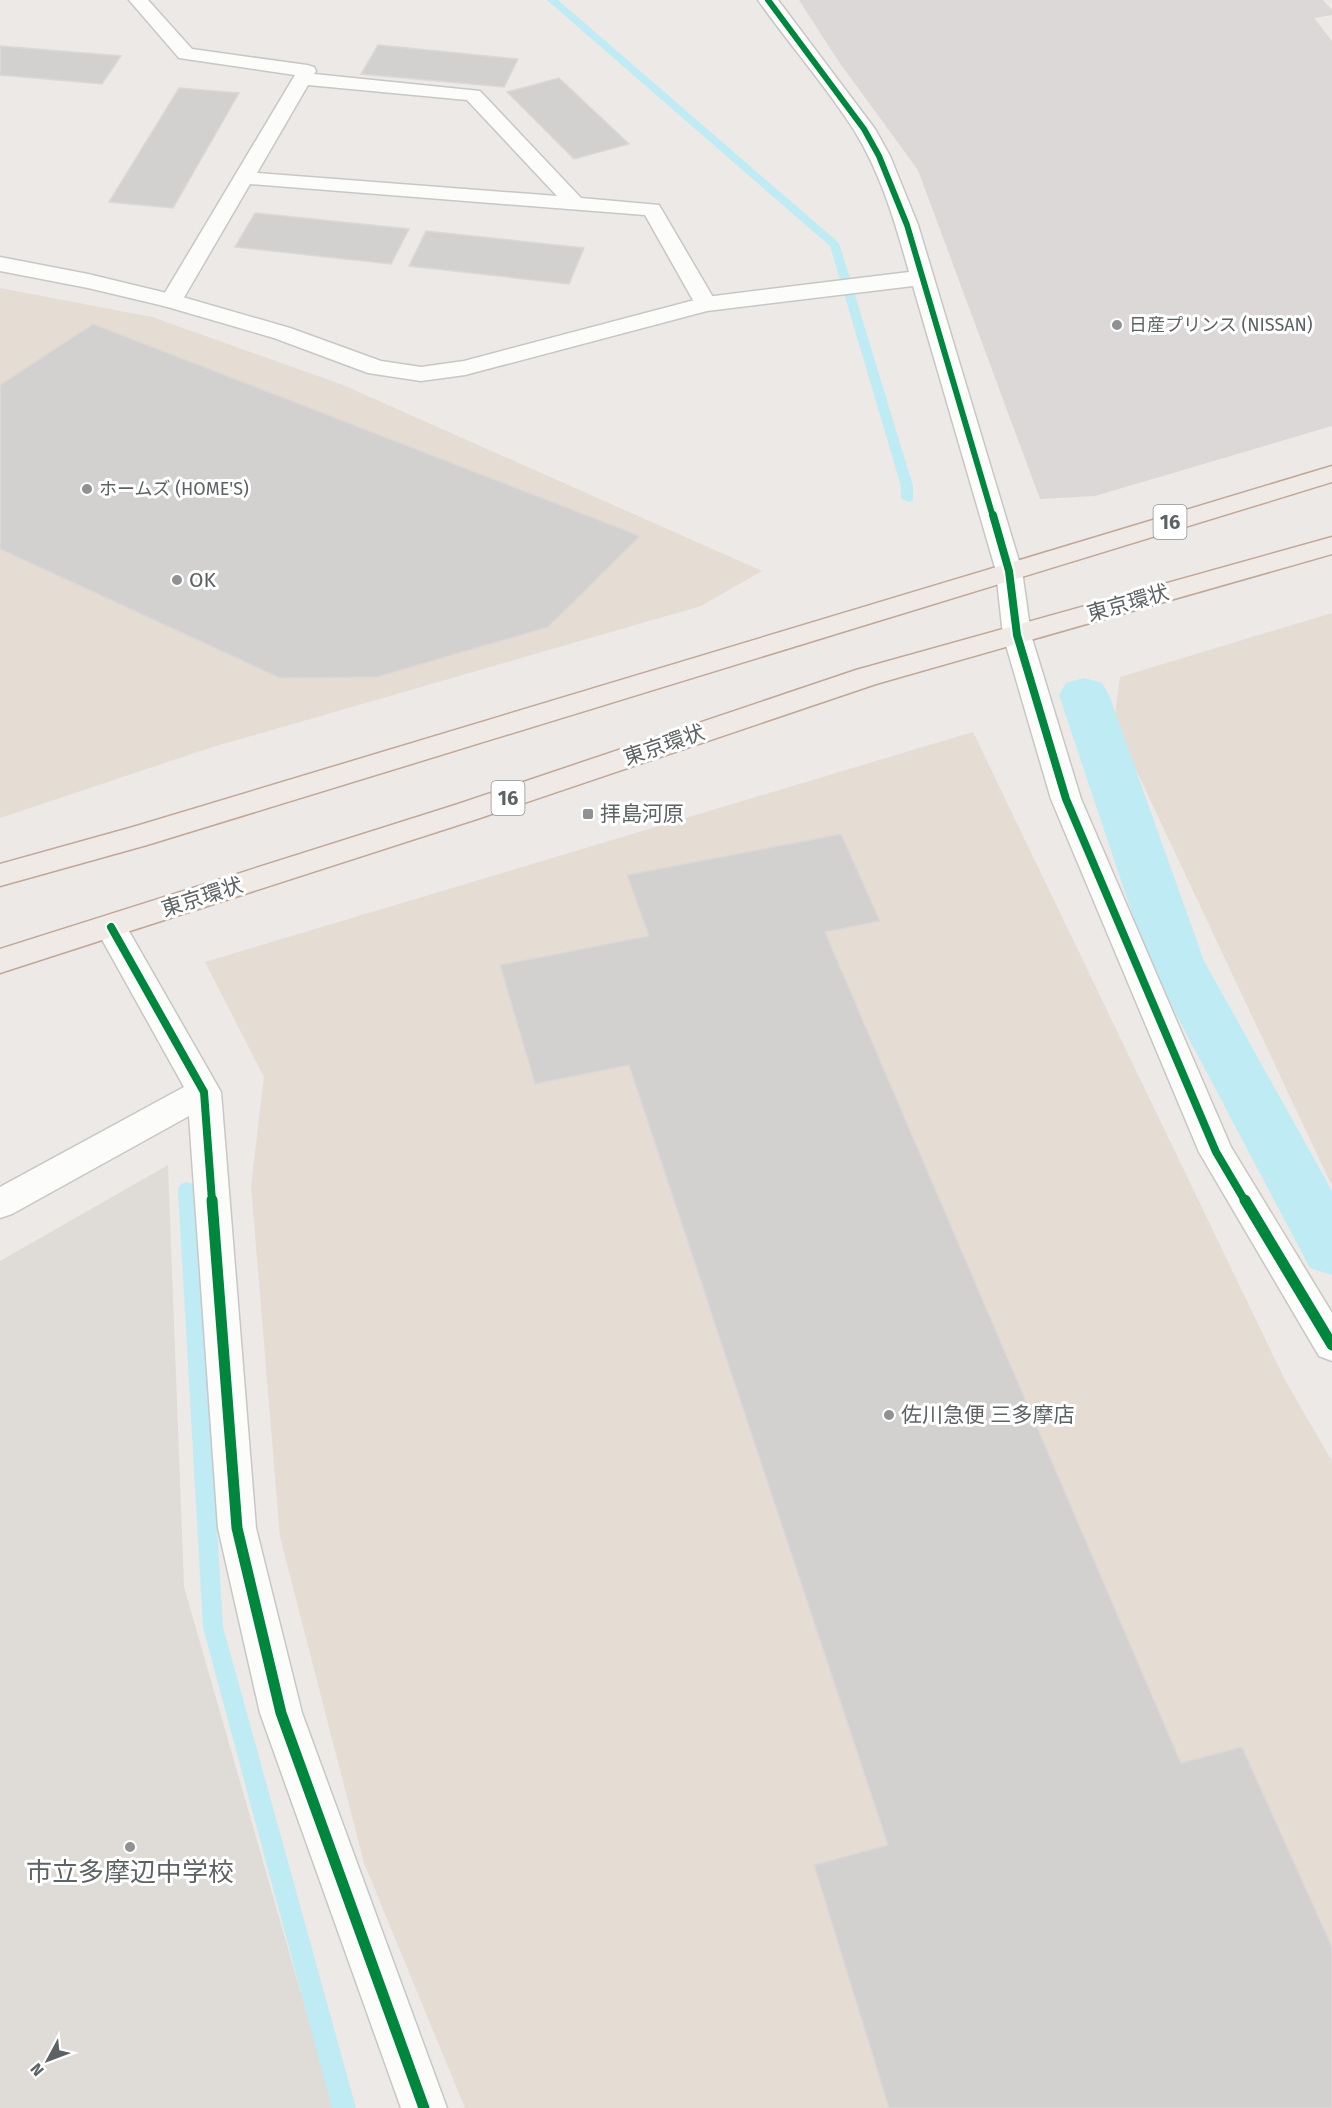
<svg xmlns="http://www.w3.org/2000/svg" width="1332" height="2108" viewBox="0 0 1332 2108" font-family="'Fira Sans','Noto Sans JP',sans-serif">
  <rect width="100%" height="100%" fill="#ece9e7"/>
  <g fill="#e5dcd4">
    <path d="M 0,288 L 152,317 L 343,385 L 762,571 L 701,606 L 206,749 L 0,818 Z"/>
    <path d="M 1332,613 L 1332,1186 L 1114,723 L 1120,677 Z"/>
    <path d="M 973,732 L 1285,1380 L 1332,1461 L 1332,2108 L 465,2108 L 364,1863 L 280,1537 L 251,1186 L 264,1077 L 205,962 Z"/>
  </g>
  <path fill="#dcd8d7" d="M 799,0 L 1323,0 L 1332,10 L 1332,15 L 1314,18 L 1332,41 L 1332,426 L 1095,496 L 1040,499 L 918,170 L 839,62 Z"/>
  <path fill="#dfdbd7" d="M 168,1165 L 184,1587 L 334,2108 L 0,2108 L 0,1261 Z"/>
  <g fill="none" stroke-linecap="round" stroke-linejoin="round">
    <g fill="#beebf4" fill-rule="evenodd">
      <path d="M 547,0 L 558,0 L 839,243 L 913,486 L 913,501 L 908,502 L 901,498 L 901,486 L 830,246 Z"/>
      <path d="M 187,1182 L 193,1184 L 196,1189 L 223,1627 L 356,2108 L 332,2108 L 203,1627 L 178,1189 L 181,1184 Z"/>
    </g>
    <path fill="#beebf4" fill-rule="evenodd" d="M 1084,678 L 1102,683 L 1109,695 L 1204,961 L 1332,1191 L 1332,1275 L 1310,1268 L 1148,961 L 1059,695 L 1066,683 Z"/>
  </g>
  <g fill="#d3d0d0" stroke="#dbd8d6" stroke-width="1.5">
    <path d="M 378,45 L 518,59 L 504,87 L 361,74 Z"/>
    <path d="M 0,46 L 121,56 L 102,84 L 0,75 Z"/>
    <path d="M 559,78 L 629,144 L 574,159 L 507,92 Z"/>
    <path d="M 179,88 L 239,93 L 173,208 L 109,202 Z"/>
    <path d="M 255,213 L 409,229 L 391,264 L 235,247 Z"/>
    <path d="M 426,231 L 584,248 L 569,284 L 409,266 Z"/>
    <path d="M 93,324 L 640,536 L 548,627 L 377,677 L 280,678 L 0,549 L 0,385 Z"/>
    <path d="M 841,834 L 880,921 L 825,932 L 1181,1763 L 1242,1747 L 1332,1947 L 1332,2108 L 889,2108 L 814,1865 L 888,1845 L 629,1065 L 535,1084 L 500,965 L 649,936 L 627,875 Z"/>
  </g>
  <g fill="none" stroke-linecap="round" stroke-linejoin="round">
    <g stroke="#c8c7c7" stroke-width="3">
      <path id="service" d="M 129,0 L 148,0 L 192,49 L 307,65 L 314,67 L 316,71 L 314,74 L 480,91 L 581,198 L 659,205 L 717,304 L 714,309 L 706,310 L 698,309 L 645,215 L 250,184 L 179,306 L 171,307 L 163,306 L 160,301 L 295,75 L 179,58 ZM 308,85 L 467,100 L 557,196 L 257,173 Z"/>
    </g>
    <g stroke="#c8c7c7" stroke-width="3">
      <path id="minor" d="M 111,915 L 122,919 L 221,1092 L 256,1528 L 302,1713 L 447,2108 L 401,2108 L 260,1713 L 218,1528 L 189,1116 L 12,1214 L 0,1218 L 0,1187 L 184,1087 L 95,927 L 100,919 Z"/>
    </g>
    <g stroke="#c8c7c7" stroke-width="3">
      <path id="tertiary" d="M 758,0 L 778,0 L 875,129 L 890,156 L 918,225 L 1022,571 L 1031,635 L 1081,799 L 1231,1147 L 1332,1313 L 1332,1361 L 1319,1356 L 1199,1152 L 1051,799 L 1003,635 L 996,571 L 913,286 L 707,311 L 465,375 L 421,381 L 368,373 L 274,338 L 164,306 L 88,288 L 0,271 L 0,257 L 88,274 L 179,296 L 290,328 L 381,361 L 421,367 L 464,361 L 706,297 L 909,272 C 896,225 881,173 854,130 C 825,85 789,44 758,0 Z"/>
    </g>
    <g stroke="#c1a896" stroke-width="3">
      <g id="trunk">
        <path d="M 1332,466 L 1332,482 L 147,845 L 0,886 L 0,864 L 133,827 Z"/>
        <path d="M 1332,537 L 1332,554 L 876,684 L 477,819 L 0,973 L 0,949 L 455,805 L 856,670 Z"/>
      </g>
    </g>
    <use href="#service" fill="#fcfcfb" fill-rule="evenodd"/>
    <use href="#minor" fill="#fcfcfb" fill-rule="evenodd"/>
    <use href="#tertiary" fill="#fcfcfb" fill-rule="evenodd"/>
    <use href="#trunk" fill="#f0eae6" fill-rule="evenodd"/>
    <g stroke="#fff" stroke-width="8">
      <path id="cycleway-far2" d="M 768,0 L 864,129 L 879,156 L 907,225 L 993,517"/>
    </g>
    <g stroke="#fff" stroke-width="12">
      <g id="cycleway-far1">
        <path d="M 993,515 L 1009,571 L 1017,635 L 1066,799 L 1216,1152 L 1245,1201"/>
        <path d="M 111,927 L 204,1092 L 212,1201"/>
      </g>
    </g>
    <g stroke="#fff" stroke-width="15">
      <g id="cycleway">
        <path d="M 212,1200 L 237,1528 L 281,1713 L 424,2108"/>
        <path d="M 1245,1200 L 1332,1345"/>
      </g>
    </g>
    <use href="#cycleway-far2" stroke="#00873e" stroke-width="6"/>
    <use href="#cycleway-far1" stroke="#00873e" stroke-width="8"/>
    <use href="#cycleway" stroke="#00873e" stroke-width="11"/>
  </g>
  <g fill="#8f9192" stroke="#fff" stroke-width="2">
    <circle cx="1117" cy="325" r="6"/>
    <circle cx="87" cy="489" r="6"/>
    <circle cx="177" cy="580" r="6"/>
    <rect x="582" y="808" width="12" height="12" rx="3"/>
    <circle cx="889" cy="1415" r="6"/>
    <circle cx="130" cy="1847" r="6"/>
  </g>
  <g text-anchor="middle" stroke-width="6" stroke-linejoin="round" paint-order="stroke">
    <g font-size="18" fill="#5d6264" stroke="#fff" text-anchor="start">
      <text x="1129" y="331">日産プリンス (NISSAN)</text>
      <text x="99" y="495">ホームズ (HOME'S)</text>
    </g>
    <g fill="#fff" stroke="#8e9192" stroke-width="1.5">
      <rect x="1153.5" y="505" width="33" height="34" rx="4.5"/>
      <rect x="491.5" y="781" width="33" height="34" rx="4.5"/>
    </g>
    <g font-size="20" font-weight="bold" fill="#5d6264">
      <text x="1170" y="529">16</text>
      <text x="508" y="805">16</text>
    </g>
    <g font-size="21" fill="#5d6264" stroke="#fff" text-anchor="start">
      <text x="189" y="587">OK</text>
      <text x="600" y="821">拝島河原</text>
      <text x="901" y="1422">佐川急便 三多摩店</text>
    </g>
    <g font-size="21" fill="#5d6264" stroke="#fff">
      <text transform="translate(1128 603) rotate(-16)" y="7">東京環状</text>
      <text transform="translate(664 745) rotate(-19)" y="7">東京環状</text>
      <text transform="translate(202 897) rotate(-18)" y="7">東京環状</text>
    </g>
    <g font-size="26" fill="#5d6264" stroke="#fff">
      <text x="130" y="1881">市立多摩辺中学校</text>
    </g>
  </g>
  <g transform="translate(48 2060) rotate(229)" stroke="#ffffff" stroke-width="4.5" paint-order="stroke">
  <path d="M0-4.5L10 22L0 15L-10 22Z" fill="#5d6264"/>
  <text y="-9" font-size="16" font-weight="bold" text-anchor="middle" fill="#5d6264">N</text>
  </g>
</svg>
